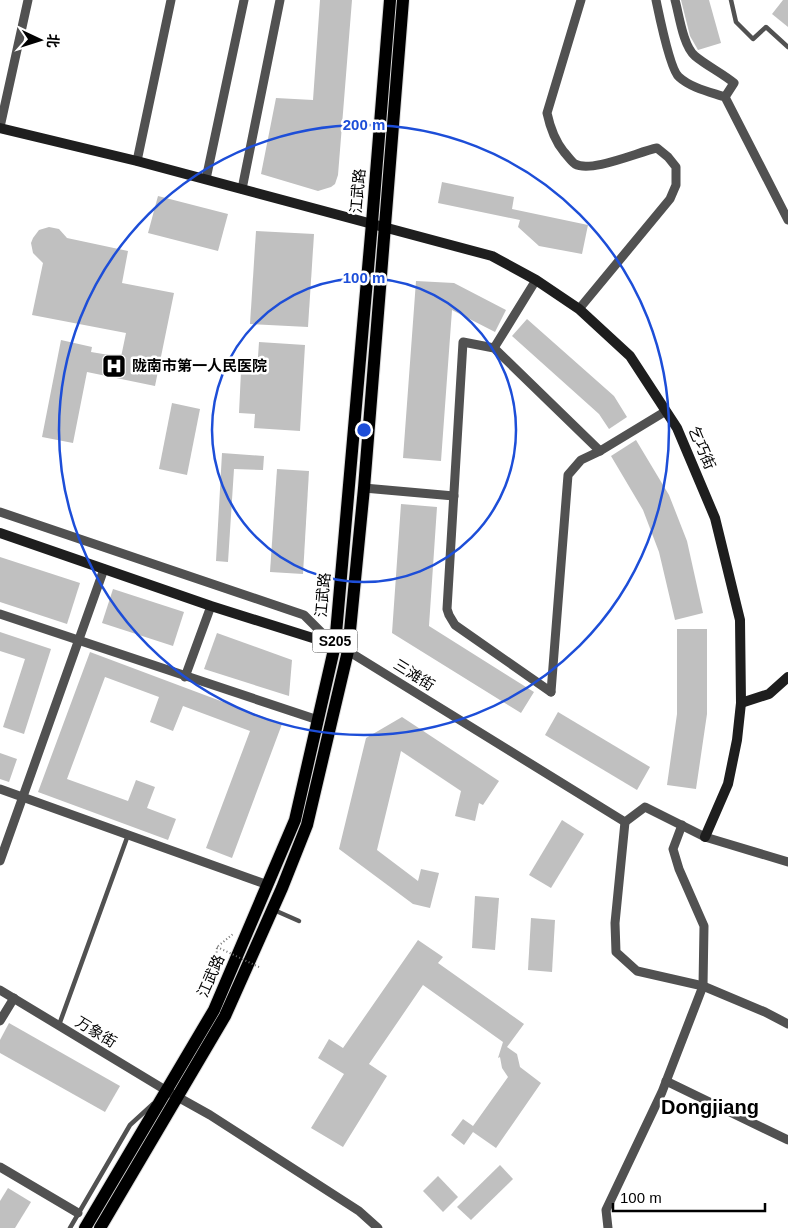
<svg xmlns="http://www.w3.org/2000/svg" width="788" height="1228" viewBox="0 0 788 1228" font-family="Helvetica,'Noto Sans SC',sans-serif">
  <rect width="100%" height="100%" fill="#fff"/>
  <g fill="#c0c0c0">
    <path d="M 320,0 L 352,0 L 338,175 L 335,184 L 331,187 L 318,191 L 261,174 L 276,98 L 313,100 Z"/>
    <path d="M 681,0 L 709,0 L 721,43 L 698,50 L 690,36 Z"/>
    <path d="M 783,0 L 788,0 L 788,27 L 772,14 Z"/>
    <path d="M 442,182 L 514,197 L 512,209 L 588,225 L 582,254 L 539,246 L 518,227 L 520,220 L 438,203 Z"/>
    <path d="M 158,196 L 228,214 L 218,251 L 148,233 Z"/>
    <path d="M 49,227 L 59,229 L 67,238 L 128,251 L 122,283 L 174,293 L 155,386 L 87,372 L 73,443 L 42,437 L 61,340 L 92,347 L 91,352 L 121,357 L 126,333 L 32,315 L 43,263 L 33,253 L 31,243 L 33,238 L 39,230 Z"/>
    <path d="M 256,231 L 314,234 L 308,327 L 250,324 Z"/>
    <path d="M 416,281 L 454,283 L 506,310 L 495,332 L 452,310 L 441,461 L 403,458 Z"/>
    <path d="M 527,319 L 614,396 L 627,417 L 609,429 L 599,414 L 512,336 Z"/>
    <path d="M 259,342 L 305,345 L 300,431 L 254,428 L 255,414 L 239,413 L 241,371 L 257,372 Z"/>
    <path d="M 172,403 L 200,409 L 187,475 L 159,469 Z"/>
    <path d="M 636,440 L 669,495 L 687,541 L 703,613 L 675,620 L 659,552 L 643,510 L 611,456 Z"/>
    <path d="M 222,453 L 264,456 L 263,470 L 234,469 L 228,562 L 216,561 Z"/>
    <path d="M 277,469 L 309,471 L 303,574 L 270,572 Z"/>
    <path d="M 401,504 L 437,507 L 429,626 L 534,692 L 521,713 L 392,633 Z"/>
    <path d="M 0,557 L 80,583 L 67,624 L 0,602 Z"/>
    <path d="M 113,589 L 184,612 L 173,646 L 102,623 Z"/>
    <path d="M 677,629 L 707,629 L 707,714 L 696,789 L 667,785 L 677,714 Z"/>
    <path d="M 0,632 L 51,649 L 24,734 L 3,727 L 25,659 L 0,651 Z"/>
    <path d="M 217,633 L 292,660 L 289,696 L 204,669 Z"/>
    <path d="M 90,652 L 282,724 L 232,858 L 206,848 L 250,731 L 183,706 L 173,731 L 150,722 L 159,697 L 105,677 L 67,779 L 128,801 L 136,780 L 155,787 L 147,808 L 176,819 L 168,840 L 38,792 Z"/>
    <path d="M 558,712 L 650,767 L 637,790 L 545,735 Z"/>
    <path d="M 402,717 L 499,781 L 483,805 L 479,803 L 475,821 L 455,816 L 461,791 L 401,751 L 377,850 L 418,881 L 421,869 L 439,873 L 430,908 L 413,904 L 339,849 L 366,738 Z"/>
    <path d="M 0,753 L 17,759 L 9,782 L 0,779 Z"/>
    <path d="M 562,820 L 584,834 L 551,888 L 529,875 Z"/>
    <path d="M 475,896 L 499,898 L 495,950 L 472,948 Z"/>
    <path d="M 531,918 L 555,920 L 552,972 L 528,970 Z"/>
    <path d="M 418,940 L 443,957 L 438,963 L 524,1024 L 507,1047 L 517,1054 L 520,1067 L 541,1083 L 496,1148 L 473,1132 L 464,1145 L 451,1135 L 463,1119 L 473,1126 L 508,1077 L 502,1068 L 500,1057 L 498,1058 L 503,1042 L 423,985 L 369,1064 L 387,1076 L 343,1147 L 311,1128 L 344,1074 L 318,1058 L 329,1039 L 343,1048 Z"/>
    <path d="M 9,1023 L 120,1086 L 105,1112 L 0,1053 L 0,1040 Z"/>
    <path d="M 500,1165 L 513,1179 L 471,1220 L 457,1207 Z"/>
    <path d="M 438,1176 L 458,1197 L 443,1212 L 423,1191 Z"/>
    <path d="M 8,1188 L 31,1202 L 15,1228 L 0,1228 L 0,1201 Z"/>
  </g>
  <g fill="none" stroke-linecap="round" stroke-linejoin="round">
    <g stroke="#dbdbdb" stroke-width="14">
      <g id="primary">
        <path d="M 85,1228 L 214,1010 L 295,820 L 335,645 L 372,223 L 390,0"/>
        <path d="M 100,1228 L 225,1016 L 282,888 L 307,825 L 348,651 L 364,488 L 403,0"/>
      </g>
    </g>
    <path stroke="#737373" stroke-width="2" stroke-dasharray="1 2.5" stroke-linecap="butt" d="M 215,977 L 217,947 L 233,934"/>
    <g stroke="#515151" stroke-width="4.5">
      <path d="M 731,0 L 736,22 L 753,39 L 766,27 L 788,47"/>
      <path d="M 274,910 L 299,921"/>
      <path d="M 59,1025 L 128,835"/>
      <path d="M 70,1228 L 130,1125 L 153,1104"/>
    </g>
    <g stroke="#515151" stroke-width="9">
      <path d="M 656,0 C 659,14 670,70 679,77 C 691,88 710,92 725,97 L 788,220"/>
      <path d="M 675,0 C 679,14 683,46 695,56 C 707,66 722,73 734,83 L 725,97"/>
      <path d="M 0,127 L 28,0"/>
      <path d="M 137,161 L 171,0"/>
      <path d="M 206,179 L 244,0"/>
      <path d="M 242,189 L 280,0"/>
      <path d="M 579,309 L 670,199 L 676,185 L 676,167 L 668,157 L 657,148 C 638,152 591,173 575,164 C 571,161 567,155 564,152 C 555,141 550,127 547,113 L 581,0"/>
      <path d="M 494,348 L 536,280"/>
      <path d="M 364,488 L 454,496"/>
      <path d="M 0,512 L 304,615 L 334,645"/>
      <path d="M 0,614 L 318,720"/>
      <path d="M 348,651 L 625,822 L 645,807 L 705,837 L 788,862"/>
      <path d="M 185,677 L 211,606"/>
      <path d="M 551,692 L 455,625 L 449,615 L 447,609 L 463,342 L 494,348 L 600,451"/>
      <path d="M 551,692 L 568,475 L 581,460 L 600,451 L 666,411"/>
      <path d="M 0,789 L 268,885"/>
      <path d="M 625,822 L 615,923 L 616,952 L 637,971 L 703,986 L 765,1012 L 788,1024"/>
      <path d="M 0,861 L 104,569"/>
      <path d="M 0,990 L 167,1091 L 210,1115 L 359,1211 L 378,1228"/>
      <path d="M 0,1021 L 14,998"/>
      <path d="M 666,1081 L 788,1140"/>
      <path d="M 0,1167 L 78,1213"/>
      <path d="M 608,1228 L 606,1210 L 662,1092 L 703,986 L 704,926 L 679,869 L 673,849 L 682,825"/>
    </g>
    <g stroke="#1e1e1e" stroke-width="10">
      <path d="M 0,128 L 137,161 L 492,256 L 536,280 L 579,309 L 630,356 L 677,428 L 715,518 L 740,620 L 741,703 L 737,740 L 728,784 L 705,837"/>
      <path d="M 0,533 L 211,606 L 335,645 L 348,651"/>
      <path d="M 741,703 L 769,694 L 788,677"/>
    </g>
    <use href="#primary" stroke="#000" stroke-width="12"/>
    <path stroke="#737373" stroke-width="2" stroke-dasharray="1 2.5" stroke-linecap="butt" d="M 217,947 L 259,967"/>
  </g>
  <g fill="none" stroke="#1d4ed8" stroke-width="2.5">
    <circle cx="364" cy="430" r="152"/>
    <circle cx="364" cy="430" r="305"/>
  </g>
  <defs>
    <g id="hospital-square" transform="scale(1.25)"><rect x="-9" y="-9" width="18" height="18" rx="4" fill="#000" stroke="#fff"/><path d="M-5-5h3v3.5h4V-5h3V5h-3V1.5h-4V5h-3Z" fill="#fff"/></g>
  </defs>
  <g fill-rule="evenodd">
    <use href="#hospital-square" x="114" y="366"/>
  </g>
  <g text-anchor="middle" stroke-width="5" stroke-linejoin="round" paint-order="stroke">
    <rect fill="#fff" stroke="#4c4c4c" stroke-width="1" x="312.5" y="629.5" width="45" height="23" rx="4"/>
    <g font-size="14" font-weight="bold" fill="#000">
      <text x="335" y="646">S205</text>
    </g>
    <g font-size="15" fill="#000" stroke="#fff">
      <text transform="translate(358 191) rotate(-85)" y="5">江武路</text>
      <text transform="translate(702 448) rotate(67)" y="5">乞巧街</text>
      <text transform="translate(323 595) rotate(-85)" y="5">江武路</text>
      <text transform="translate(414 675) rotate(32)" y="5">三滩街</text>
      <text transform="translate(211 976) rotate(-66)" y="5">江武路</text>
      <text transform="translate(96 1032) rotate(31)" y="5">万象街</text>
    </g>
    <g font-size="15" font-weight="bold" fill="#000" stroke="#fff" text-anchor="start">
      <text x="132" y="371">陇南市第一人民医院</text>
    </g>
    <g font-size="20" font-weight="bold" fill="#000" stroke="#fff">
      <text x="710" y="1114">Dongjiang</text>
    </g>
  </g>
  <circle cx="364" cy="430" r="8" fill="#1d4ed8" stroke="#fff" stroke-width="2.5"/>
  <g font-size="15" text-anchor="middle" font-weight="bold" fill="#1d4ed8" stroke="#fff" stroke-width="5" stroke-linejoin="round" paint-order="stroke">
    <text x="364" y="130">200 m</text>
    <text x="364" y="283">100 m</text>
  </g>
  <g transform="translate(40 40) rotate(94)" stroke="#ffffff" stroke-width="4" paint-order="stroke">
  <path d="M0-4L9 19L0 12L-9 19Z" fill="#000000"/>
  <text y="-8" font-size="14" font-weight="bold" text-anchor="middle" fill="#000000">北</text>
  </g>
  <path d="M613 1203v8h152v-8" fill="none" stroke="#000000" stroke-width="2.5"/>
  <text x="620" y="1203" font-size="15" fill="#000000" stroke="#ffffff" stroke-width="4" paint-order="stroke">100 m</text>
</svg>
